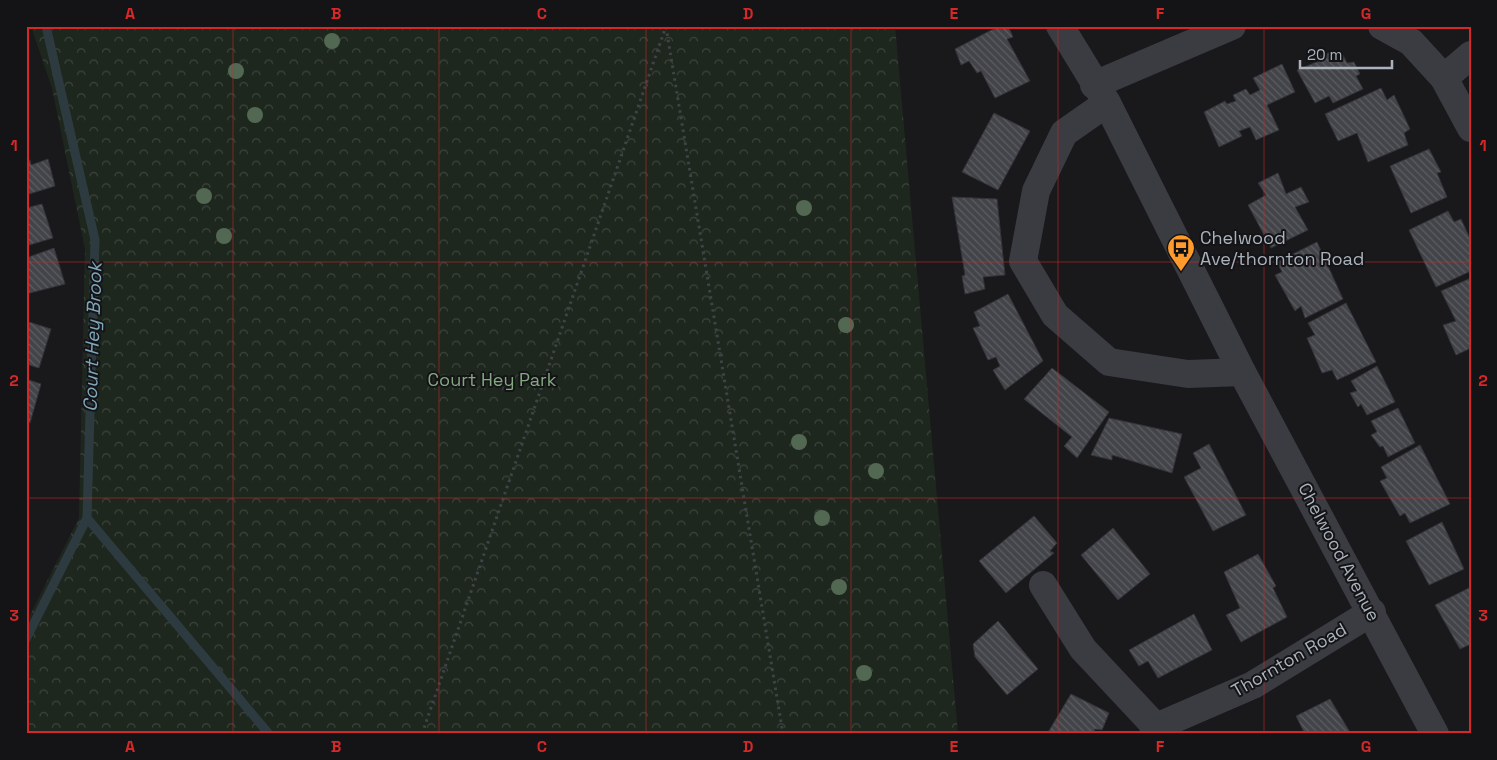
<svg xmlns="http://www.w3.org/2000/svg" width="1497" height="760" viewBox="0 0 1497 760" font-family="'Space Grotesk',sans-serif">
  <defs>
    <pattern id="park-crowns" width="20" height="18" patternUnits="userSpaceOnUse" patternTransform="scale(1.25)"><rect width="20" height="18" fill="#1e271e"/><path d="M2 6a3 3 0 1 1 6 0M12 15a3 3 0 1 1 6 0" fill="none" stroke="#3c443d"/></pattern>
    <pattern id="building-back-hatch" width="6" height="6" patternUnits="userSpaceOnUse" patternTransform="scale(1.25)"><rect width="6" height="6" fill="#434449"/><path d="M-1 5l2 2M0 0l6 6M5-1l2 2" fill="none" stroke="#5b5d61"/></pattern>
  </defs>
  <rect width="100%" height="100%" fill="#19191c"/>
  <path fill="url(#park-crowns)" d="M 31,26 L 895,26 L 958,734 L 26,734 L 26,623 L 79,518 L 85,249 L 52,88 Z"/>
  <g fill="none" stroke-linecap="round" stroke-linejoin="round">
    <g stroke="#2d3b41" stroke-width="9">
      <path d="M 87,518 L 269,734"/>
      <path d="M 26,639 L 87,518 L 95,240 L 46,26"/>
    </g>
  </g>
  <g fill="url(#building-back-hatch)" stroke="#333338">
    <path d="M 999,26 L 1008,26 L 1013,37 L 1007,39 L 1030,81 L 995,98 L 981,71 L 977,73 L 969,61 L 961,65 L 955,49 Z"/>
    <path d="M 1331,52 L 1335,58 L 1343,55 L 1347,63 L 1354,62 L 1360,74 L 1356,76 L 1363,89 L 1333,103 L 1329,96 L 1315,103 L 1297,70 L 1319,61 L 1318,57 Z"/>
    <path d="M 1282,64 L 1295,92 L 1267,105 L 1279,130 L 1256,140 L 1250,127 L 1239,131 L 1242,136 L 1219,147 L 1204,112 L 1225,101 L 1227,104 L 1236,101 L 1233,95 L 1246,89 L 1250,95 L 1260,90 L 1253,78 Z"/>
    <path d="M 1381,88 L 1387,100 L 1394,95 L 1410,129 L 1404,133 L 1408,145 L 1368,162 L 1357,133 L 1338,141 L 1325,114 Z"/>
    <path d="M 994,113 L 1030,131 L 998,190 L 962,172 Z"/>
    <path d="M 1429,149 L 1441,172 L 1437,173 L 1447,197 L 1411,213 L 1390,166 Z"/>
    <path d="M 48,159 L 55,186 L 26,195 L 26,161 L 30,160 L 31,165 Z"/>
    <path d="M 1278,173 L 1286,194 L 1301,187 L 1309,202 L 1295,207 L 1308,230 L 1271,248 L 1248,205 L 1266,195 L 1258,183 Z"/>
    <path d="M 952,197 L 997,199 L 1005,275 L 983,277 L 985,289 L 965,294 L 962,276 L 965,275 Z"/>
    <path d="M 42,204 L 53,238 L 26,246 L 26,208 Z"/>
    <path d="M 1448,211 L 1454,222 L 1461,219 L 1471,241 L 1471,271 L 1436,287 L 1409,230 Z"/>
    <path d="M 1317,242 L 1343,299 L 1305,318 L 1301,306 L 1295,311 L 1275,275 L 1282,272 L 1277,262 Z"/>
    <path d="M 54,248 L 65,284 L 26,294 L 26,258 Z"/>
    <path d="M 1471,278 L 1471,348 L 1456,355 L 1443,325 L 1456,321 L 1441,291 Z"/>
    <path d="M 1008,294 L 1043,361 L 1005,390 L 993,370 L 1000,366 L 996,357 L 988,360 L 973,328 L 980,326 L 974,312 Z"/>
    <path d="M 1346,303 L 1376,362 L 1337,380 L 1332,370 L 1322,373 L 1307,338 L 1315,335 L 1308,323 Z"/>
    <path d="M 26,321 L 51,329 L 39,368 L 26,364 Z"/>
    <path d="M 1377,366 L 1395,402 L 1367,415 L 1361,404 L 1358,407 L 1350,393 L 1357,391 L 1351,381 Z"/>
    <path d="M 1052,368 L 1109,412 L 1077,458 L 1064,446 L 1072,437 L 1024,399 Z"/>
    <path d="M 26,379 L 41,384 L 30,423 L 26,422 Z"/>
    <path d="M 1398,408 L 1415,443 L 1388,457 L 1383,446 L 1380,447 L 1371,435 L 1377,432 L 1371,421 Z"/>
    <path d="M 1109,418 L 1182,434 L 1172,473 L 1112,455 L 1112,460 L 1091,455 Z"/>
    <path d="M 1209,444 L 1246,515 L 1213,531 L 1184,477 L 1201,468 L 1193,453 Z"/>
    <path d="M 1420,445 L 1450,504 L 1410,523 L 1405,513 L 1400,516 L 1380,481 L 1387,478 L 1381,467 Z"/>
    <path d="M 1034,516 L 1057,543 L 1050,551 L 1054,553 L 1006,593 L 979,561 Z"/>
    <path d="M 1442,522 L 1464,569 L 1429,585 L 1406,541 Z"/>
    <path d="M 1113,528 L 1150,574 L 1118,600 L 1081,555 Z"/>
    <path d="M 1258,554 L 1276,586 L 1273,588 L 1287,617 L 1241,642 L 1226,615 L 1240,608 L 1224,572 Z"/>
    <path d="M 1471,587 L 1471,644 L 1460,649 L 1435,605 Z"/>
    <path d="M 1194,614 L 1212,650 L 1158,678 L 1148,661 L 1139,666 L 1129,650 Z"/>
    <path d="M 998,621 L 1038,669 L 1007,695 L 975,657 L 973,644 Z"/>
    <path d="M 1071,694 L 1109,713 L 1102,730 L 1095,729 L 1093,734 L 1047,734 Z"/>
    <path d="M 1330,699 L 1351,734 L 1305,734 L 1296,716 Z"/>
  </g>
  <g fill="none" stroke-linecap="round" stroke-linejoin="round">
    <g stroke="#3f4348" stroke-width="3" stroke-dasharray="2.5 4" stroke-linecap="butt">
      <path d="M 666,27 L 783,734"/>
      <path d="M 422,734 L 666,26"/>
    </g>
    <g stroke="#3a3c41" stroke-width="28">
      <path d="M 1060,26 L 1107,103 L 1242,372 L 1435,734"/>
      <path d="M 1382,26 L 1411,42 L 1444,78 L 1471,128"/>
      <path d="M 1444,78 L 1471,55"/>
      <path d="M 1094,85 L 1232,26"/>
      <path d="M 1107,103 L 1064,133 L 1036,191 L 1023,261 L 1055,315 L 1109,362 L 1188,374 L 1242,372"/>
      <path d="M 1043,585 L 1083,649 L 1156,727"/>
      <path d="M 1153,734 L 1156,727 L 1253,685 L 1372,612"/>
    </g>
  </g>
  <g fill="#536853">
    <circle cx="332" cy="41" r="8"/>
    <circle cx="236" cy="71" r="8"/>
    <circle cx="255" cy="115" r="8"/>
    <circle cx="204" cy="196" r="8"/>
    <circle cx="804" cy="208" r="8"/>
    <circle cx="224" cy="236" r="8"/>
    <circle cx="846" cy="325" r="8"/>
    <circle cx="799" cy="442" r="8"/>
    <circle cx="876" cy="471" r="8"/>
    <circle cx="822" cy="518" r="8"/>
    <circle cx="839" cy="587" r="8"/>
    <circle cx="864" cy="673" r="8"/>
  </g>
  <path fill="none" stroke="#d62828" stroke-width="1" stroke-opacity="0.55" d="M 233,26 L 233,734M 439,26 L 439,734M 646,26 L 646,734M 851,26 L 851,734M 1058,26 L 1058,734M 1264,26 L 1264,734M 26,262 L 1471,262M 26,498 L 1471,498"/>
  <defs>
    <g id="bus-pin" transform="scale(1.4375)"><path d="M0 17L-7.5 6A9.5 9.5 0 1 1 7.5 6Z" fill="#ff9a2d" stroke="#141417"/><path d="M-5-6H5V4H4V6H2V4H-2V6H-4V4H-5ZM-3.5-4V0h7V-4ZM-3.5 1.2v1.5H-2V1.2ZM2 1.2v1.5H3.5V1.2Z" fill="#111"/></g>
  </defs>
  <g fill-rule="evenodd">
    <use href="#bus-pin" x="1181" y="248"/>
  </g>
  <g text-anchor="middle" stroke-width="4" stroke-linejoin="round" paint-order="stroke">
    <g font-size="18" fill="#aab2bc" stroke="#141417" text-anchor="start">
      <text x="1200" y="244">Chelwood<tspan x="1200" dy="21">Ave/thornton Road</tspan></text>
    </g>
    <g font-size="18" fill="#83a980" stroke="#141417">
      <text x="492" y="386">Court Hey Park</text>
    </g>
    <g font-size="18" fill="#aab2bc" stroke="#141417">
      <text transform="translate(1339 552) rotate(62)" y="6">Chelwood Avenue</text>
      <text transform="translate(1289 660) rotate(-30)" y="6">Thornton Road</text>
    </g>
    <g font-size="19" font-style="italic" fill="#7fa7ba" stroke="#141417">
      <text transform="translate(92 337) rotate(-88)" y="7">Court Hey Brook</text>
    </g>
  </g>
  <rect width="1497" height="760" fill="none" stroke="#141417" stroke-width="55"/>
  <path d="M1300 60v8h92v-8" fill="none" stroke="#aab2bc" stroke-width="2.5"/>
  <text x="1307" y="60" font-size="15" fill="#aab2bc" stroke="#141417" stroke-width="4" paint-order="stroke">20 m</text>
  <rect x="28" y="28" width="1442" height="704" fill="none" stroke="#d62828" stroke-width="2"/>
  <g font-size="16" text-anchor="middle" font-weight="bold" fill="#d62828">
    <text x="130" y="19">A</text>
    <text x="336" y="19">B</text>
    <text x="542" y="19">C</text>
    <text x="748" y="19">D</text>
    <text x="954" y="19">E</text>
    <text x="1160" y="19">F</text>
    <text x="1366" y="19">G</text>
    <text x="14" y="151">1</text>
    <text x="1483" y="151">1</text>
    <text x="14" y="386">2</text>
    <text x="1483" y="386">2</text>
    <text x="14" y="621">3</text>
    <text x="1483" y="621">3</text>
    <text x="130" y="752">A</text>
    <text x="336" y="752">B</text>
    <text x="542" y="752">C</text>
    <text x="748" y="752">D</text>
    <text x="954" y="752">E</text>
    <text x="1160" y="752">F</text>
    <text x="1366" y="752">G</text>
  </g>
</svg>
